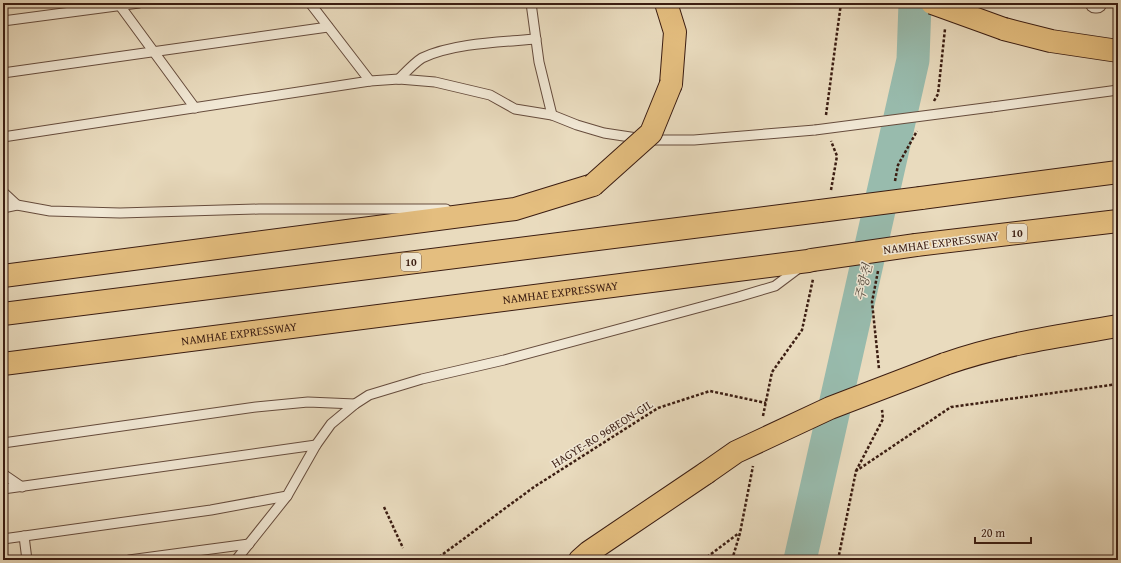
<svg xmlns="http://www.w3.org/2000/svg" width="1121" height="563" viewBox="0 0 1121 563" font-family="'Gentium Book Plus','Noto Serif KR',serif">
  <rect width="100%" height="100%" fill="#e9dbbe"/>
  <filter id="stains"><feTurbulence type="fractalNoise" baseFrequency=".005" numOctaves="4"/><feColorMatrix values="0 0 0 0 .2 0 0 0 0 .09 0 0 0 0 .02 0 0 0 .5 -.17"/></filter>
  <radialGradient id="worn" r=".72"><stop offset=".6" stop-color="#630" stop-opacity="0"/><stop offset="1" stop-color="#630" stop-opacity=".3"/></radialGradient>
  <g fill="none" stroke-linecap="round" stroke-linejoin="round">
    <path stroke="#98bbad" stroke-width="33" d="M 800,560 L 913,60 L 915,3"/>
    <g stroke="#664c3d" stroke-width="11">
      <g id="service">
        <path d="M 118,3 L 195,108"/>
        <path d="M 310,3 L 370,81"/>
        <path d="M 531,3 L 539,62 L 552,115"/>
        <path d="M 3,21 L 139,3"/>
        <path d="M 3,73 L 328,27"/>
        <path d="M 399,79 C 406,72 414,63 422,58 C 453,43 502,42 536,39"/>
        <path d="M 992,107 L 1118,90"/>
        <path d="M 3,137 L 370,81 L 399,79 L 435,82 L 490,95 L 515,109 L 552,115 L 577,125 L 604,133 L 650,140 L 694,140 L 815,130"/>
        <path d="M 3,192 L 17,205"/>
        <path d="M 3,208 L 17,205 L 50,211 L 120,213 L 259,209 L 446,209"/>
        <path d="M 3,443 L 256,407 L 308,402 L 355,404"/>
        <path d="M 3,474 L 22,487"/>
        <path d="M 3,489 L 316,445"/>
        <path d="M 24,536 L 27,560"/>
        <path d="M 3,539 L 211,510 L 287,496 L 316,445 L 331,424 L 355,404 L 369,395 L 422,379 L 504,360 L 738,297 L 775,286 L 799,268"/>
        <path d="M 129,560 L 249,544"/>
        <path d="M 236,560 L 287,496"/>
      </g>
    </g>
    <g stroke="#664c3d" stroke-width="21">
      <path id="minor" d="M 1095,3 L 1097,3"/>
    </g>
    <g stroke="#3b1d12" stroke-width="24">
      <g id="motorway">
        <path d="M 666,3 L 675,32 L 671,84"/>
        <path d="M 1004,29 L 1051,41 L 1118,51"/>
        <path d="M 921,198 L 1118,172"/>
        <path d="M 916,245 L 1118,221"/>
        <path d="M 3,276 L 515,209 L 593,185"/>
        <path d="M 3,314 L 820,211"/>
        <path id="s1" d="M 3,364 L 808,261 L 812,260"/>
        <path d="M 945,364 C 1001,344 1060,336 1118,326"/>
        <path d="M 580,560 L 589,552 L 706,473"/>
      </g>
    </g>
    <g stroke="#3b1d12" stroke-width="2.5" stroke-dasharray="3 2" stroke-linecap="butt">
      <path d="M 934,101 L 938,94 L 945,29"/>
      <path d="M 826,115 L 841,3"/>
      <path d="M 895,181 L 898,165 L 917,131"/>
      <path d="M 831,190 L 837,156 L 831,141"/>
      <path d="M 878,271 L 872,302 L 879,369"/>
      <path d="M 763,416 L 772,372 L 802,330 L 813,279"/>
      <path d="M 856,471 L 883,419 L 882,410"/>
      <path d="M 384,507 L 403,548"/>
      <path d="M 435,560 L 534,487 L 658,408 L 710,391 L 766,403"/>
      <path d="M 703,560 L 739,533"/>
      <path d="M 732,560 L 740,533 L 753,466"/>
      <path d="M 838,560 L 856,471 L 951,407 L 1118,384"/>
    </g>
    <use href="#service" stroke="#f1e8d5" stroke-width="9"/>
    <use href="#minor" stroke="#f1e8d5" stroke-width="19"/>
    <use href="#motorway" stroke="#e4be7f" stroke-width="22"/>
    <g stroke="#664c3d" stroke-width="11" stroke-linecap="butt">
      <path id="service-bridge" d="M 815,130 L 992,107"/>
    </g>
    <g stroke="#3b1d12" stroke-width="24" stroke-linecap="butt">
      <g id="motorway-bridge">
        <path d="M 932,3 L 1004,29"/>
        <path d="M 593,185 L 651,133 L 671,84"/>
        <path d="M 820,211 L 921,198"/>
        <path d="M 812,260 L 916,245"/>
        <path d="M 706,473 L 736,452 L 830,408 L 945,364"/>
      </g>
    </g>
    <use href="#service-bridge" stroke="#f1e8d5" stroke-width="9"/>
    <use href="#motorway-bridge" stroke="#e4be7f" stroke-width="22"/>
  </g>
  <g text-anchor="middle" stroke-width="3" stroke-linejoin="round" paint-order="stroke">
    <g fill="#f1e8d5" stroke="#725a4c" stroke-width="1">
      <rect x="1007" y="224" width="20" height="18" rx="3"/>
      <rect x="401" y="253" width="20" height="18" rx="3"/>
    </g>
    <g font-size="11" font-weight="bold" fill="#3b1d12">
      <text x="1017" y="237">10</text>
      <text x="411" y="266">10</text>
    </g>
    <g font-size="12" fill="#3b1d12" stroke="#f1e8d5">
      <text transform="translate(941 243) rotate(-7)" y="4">NAMHAE EXPRESSWAY</text>
      <text dy="4" stroke="none"><textPath href="#s1" startOffset="562">NAMHAE EXPRESSWAY</textPath></text>
      <text dy="4" stroke="none"><textPath href="#s1" startOffset="238">NAMHAE EXPRESSWAY</textPath></text>
      <text transform="translate(602 434) rotate(-32)" y="4">HAGYE-RO 96BEON-GIL</text>
    </g>
    <g font-size="13" font-style="italic" fill="#574c40" stroke="#f1e8d5">
      <text transform="translate(863 282) rotate(-77)" y="5">주항천</text>
    </g>
  </g>
  <rect width="1121" height="563" fill="none" stroke="#e9dbbe" stroke-width="16"/>
  <rect x="4" y="4" width="1113" height="555" fill="none" stroke="#3b1d12" stroke-width="2"/>
  <rect x="8" y="8" width="1105" height="547" fill="none" stroke="#3b1d12"/>
  <path d="M975 537v6h56v-6" fill="none" stroke="#3b1d12" stroke-width="2"/>
  <text x="981" y="537" font-size="12" fill="#3b1d12" stroke="#f1e8d5" stroke-width="3" paint-order="stroke">20 m</text>
  <rect width="100%" height="100%" filter="url(#stains)"/>
  <rect width="100%" height="100%" fill="url(#worn)"/>
</svg>
